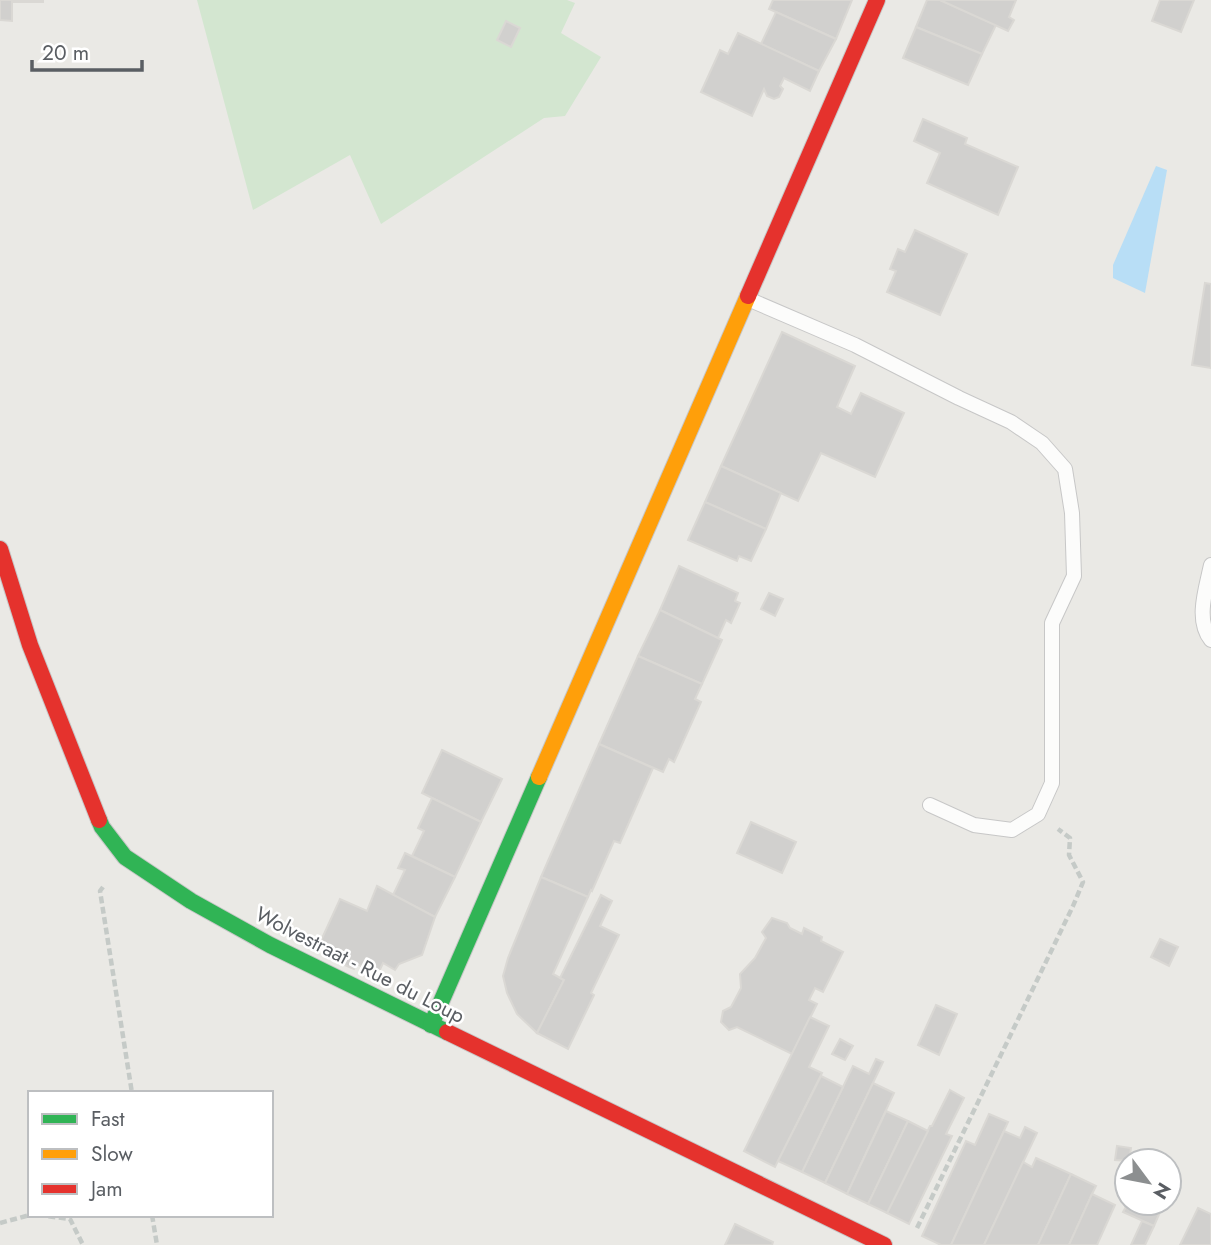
<svg xmlns="http://www.w3.org/2000/svg" width="1211" height="1245" viewBox="0 0 1211 1245" font-family="Jost,sans-serif">
  <rect width="100%" height="100%" fill="#eae9e5"/>
  <path fill="#d3e6d0" d="M 197,0 L 567,0 L 575,3 L 561,33 L 601,57 L 565,116 L 544,118 L 381,224 L 350,155 L 253,210 Z"/>
  <path fill="#b8def6" d="M 1156,166 L 1167,170 L 1145,293 L 1113,278 L 1113,265 Z"/>
  <g fill="#d1d0ce" stroke="#dad8d4" stroke-width="2">
    <path d="M 0,0 L 43,0 L 43,2 L 12,2 L 12,21 L 0,20 Z"/>
    <path d="M 773,0 L 852,0 L 836,39 L 769,9 Z"/>
    <path d="M 927,0 L 940,0 L 996,25 L 982,54 L 916,27 Z"/>
    <path d="M 940,0 L 1016,0 L 1009,17 L 1014,20 L 1008,31 Z"/>
    <path d="M 1160,0 L 1194,0 L 1181,32 L 1152,21 Z"/>
    <path d="M 776,12 L 836,39 L 819,71 L 761,44 Z"/>
    <path d="M 506,21 L 520,28 L 511,47 L 497,40 Z"/>
    <path d="M 916,27 L 982,54 L 968,85 L 903,58 Z"/>
    <path d="M 738,33 L 819,71 L 810,91 L 784,78 L 780,86 L 783,89 L 779,97 L 774,99 L 767,96 L 764,89 L 752,116 L 701,92 L 720,50 L 728,54 Z"/>
    <path d="M 923,119 L 967,138 L 965,144 L 1018,167 L 998,215 L 927,183 L 940,153 L 914,141 Z"/>
    <path d="M 915,230 L 967,254 L 940,315 L 887,292 L 896,271 L 890,269 L 898,249 L 905,252 Z"/>
    <path d="M 1205,283 L 1211,284 L 1211,368 L 1192,365 Z"/>
    <path d="M 782,332 L 855,366 L 837,407 L 851,414 L 861,393 L 904,413 L 875,477 L 821,453 L 798,501 L 721,466 Z"/>
    <path d="M 721,466 L 781,493 L 766,529 L 705,502 Z"/>
    <path d="M 705,502 L 766,529 L 751,561 L 739,556 L 737,561 L 688,540 Z"/>
    <path d="M 679,566 L 738,593 L 735,601 L 740,603 L 731,623 L 726,620 L 718,638 L 660,610 Z"/>
    <path d="M 769,593 L 783,599 L 775,616 L 761,609 Z"/>
    <path d="M 660,610 L 722,640 L 702,684 L 638,656 Z"/>
    <path d="M 638,656 L 702,684 L 695,699 L 701,702 L 674,762 L 669,759 L 663,772 L 599,744 Z"/>
    <path d="M 599,744 L 653,768 L 620,843 L 614,841 L 592,891 L 591,890 L 588,897 L 541,877 Z"/>
    <path d="M 442,750 L 502,779 L 481,822 L 422,793 Z"/>
    <path d="M 432,798 L 481,822 L 455,877 L 412,856 L 424,831 L 418,828 Z"/>
    <path d="M 751,822 L 796,842 L 782,873 L 737,853 Z"/>
    <path d="M 405,853 L 455,877 L 435,917 L 393,895 L 405,870 L 398,868 Z"/>
    <path d="M 541,877 L 588,897 L 553,974 L 564,980 L 537,1033 L 517,1014 L 507,993 L 503,976 L 508,958 Z"/>
    <path d="M 377,886 L 435,917 L 422,955 L 399,964 L 395,970 L 383,963 L 378,974 L 357,964 L 354,969 L 335,961 L 337,956 L 318,947 L 340,899 L 367,911 Z"/>
    <path d="M 601,895 L 612,901 L 600,926 L 619,935 L 591,993 L 594,995 L 568,1049 L 537,1033 L 564,980 L 560,978 Z"/>
    <path d="M 772,918 L 787,923 L 790,928 L 802,934 L 804,928 L 822,937 L 821,941 L 843,952 L 823,992 L 815,988 L 809,1000 L 817,1004 L 792,1054 L 737,1027 L 729,1030 L 721,1022 L 723,1011 L 731,1007 L 741,988 L 740,974 L 755,958 L 766,938 L 762,932 Z"/>
    <path d="M 1160,939 L 1178,947 L 1169,966 L 1151,957 Z"/>
    <path d="M 936,1005 L 957,1014 L 939,1055 L 918,1045 Z"/>
    <path d="M 810,1017 L 829,1026 L 809,1067 L 822,1073 L 775,1167 L 744,1151 Z"/>
    <path d="M 840,1039 L 853,1046 L 845,1060 L 832,1054 Z"/>
    <path d="M 876,1059 L 883,1062 L 825,1183 L 802,1172 L 853,1066 L 869,1074 Z"/>
    <path d="M 821,1076 L 843,1087 L 802,1172 L 778,1161 Z"/>
    <path d="M 873,1083 L 894,1093 L 847,1194 L 825,1183 Z"/>
    <path d="M 950,1090 L 964,1098 L 946,1134 L 952,1136 L 909,1224 L 887,1213 L 930,1126 L 932,1126 Z"/>
    <path d="M 886,1111 L 908,1121 L 868,1204 L 847,1194 Z"/>
    <path d="M 989,1114 L 1008,1122 L 951,1245 L 941,1245 L 922,1236 L 966,1141 L 975,1145 Z"/>
    <path d="M 908,1121 L 928,1131 L 887,1213 L 868,1204 Z"/>
    <path d="M 1025,1127 L 1037,1133 L 984,1245 L 951,1245 L 1004,1131 L 1020,1138 Z"/>
    <path d="M 1117,1146 L 1131,1148 L 1129,1161 L 1115,1160 Z"/>
    <path d="M 1036,1158 L 1071,1174 L 1038,1245 L 984,1245 L 1023,1162 L 1032,1167 Z"/>
    <path d="M 1071,1174 L 1096,1186 L 1092,1194 L 1069,1245 L 1038,1245 Z"/>
    <path d="M 1092,1194 L 1115,1205 L 1097,1245 L 1069,1245 Z"/>
    <path d="M 1128,1203 L 1164,1203 L 1154,1226 L 1123,1212 Z"/>
    <path d="M 1198,1208 L 1211,1214 L 1211,1245 L 1180,1245 Z"/>
    <path d="M 1142,1221 L 1154,1226 L 1145,1245 L 1131,1245 Z"/>
    <path d="M 735,1224 L 773,1242 L 772,1245 L 725,1245 Z"/>
  </g>
  <g fill="none" stroke-linecap="round" stroke-linejoin="round">
    <g stroke="#c7c7c7" stroke-width="16">
      <g id="lane">
        <path d="M 748,299 L 855,345 L 959,398 L 1011,422 L 1042,443 L 1065,469 L 1072,513 L 1074,576 L 1052,623 L 1052,783 L 1038,814 L 1012,830 L 974,825 L 930,805"/>
        <path d="M 1211,565 C 1206,589 1195,620 1211,640"/>
      </g>
    </g>
    <g stroke="#c7c7c7" stroke-width="18">
      <g id="fast">
        <path d="M 99,820 L 102,827 L 125,857 L 191,901 L 270,945 L 447,1032"/>
        <path d="M 431,1025 L 539,777"/>
      </g>
    </g>
    <g stroke="#c7c7c7" stroke-width="18">
      <path id="slow" d="M 539,777 L 748,296"/>
    </g>
    <g stroke="#c7c7c7" stroke-width="18">
      <g id="jam">
        <path d="M 748,296 L 877,0"/>
        <path d="M 0,549 L 30,645 L 99,820"/>
        <path d="M 447,1032 L 884,1245"/>
      </g>
    </g>
    <g stroke="#c5cac7" stroke-width="4.5" stroke-dasharray="7 3.5" stroke-linecap="butt">
      <path d="M 103,887 L 100,891 L 132,1093"/>
      <path d="M 38,1215 L 70,1219 L 83,1245"/>
      <path d="M 152,1215 L 157,1245"/>
      <path d="M 0,1223 L 30,1215"/>
      <path d="M 917,1228 L 1073,906 L 1083,882 L 1069,855 L 1070,838 L 1058,829"/>
    </g>
    <use href="#lane" stroke="#fcfcfb" stroke-width="14"/>
    <use href="#fast" stroke="#30b455" stroke-width="16"/>
    <use href="#slow" stroke="#ff9f0a" stroke-width="16"/>
    <use href="#jam" stroke="#e5322d" stroke-width="16"/>
  </g>
  <g text-anchor="middle" stroke-width="5" stroke-linejoin="round" paint-order="stroke">
    <g font-size="21" fill="#5a5e63" stroke="#fff">
      <text transform="translate(360 965) rotate(27)" y="7">Wolvestraat - Rue du Loup</text>
    </g>
  </g>
  <rect x="28" y="1091" width="245" height="126" fill="#ffffff" stroke="#bdbfc1" stroke-width="2"/>
  <rect x="42" y="1114" width="35" height="10" fill="#30b455" stroke="#bdbfc1" stroke-width="2"/>
  <text x="91" y="1126" font-size="21" fill="#5a5e63">Fast</text>
  <rect x="42" y="1149" width="35" height="10" fill="#ff9f0a" stroke="#bdbfc1" stroke-width="2"/>
  <text x="91" y="1161" font-size="21" fill="#5a5e63">Slow</text>
  <rect x="42" y="1184" width="35" height="10" fill="#e5322d" stroke="#bdbfc1" stroke-width="2"/>
  <text x="91" y="1196" font-size="21" fill="#5a5e63">Jam</text>
  <g transform="translate(1148 1182) rotate(122)"><circle r="33" fill="#ffffff" stroke="#bdbfc1" stroke-width="2"/>
  <path d="M0-5L12 26L0 18L-12 26Z" fill="#8c8f90"/>
  <text y="-10" font-size="19" font-weight="bold" text-anchor="middle" fill="#5a5e63">N</text>
  </g>
  <path d="M32 60v10h110v-10" fill="none" stroke="#5a5e63" stroke-width="3.5"/>
  <text x="42" y="60" font-size="21" fill="#5a5e63" stroke="#ffffff" stroke-width="5" paint-order="stroke">20 m</text>
</svg>
